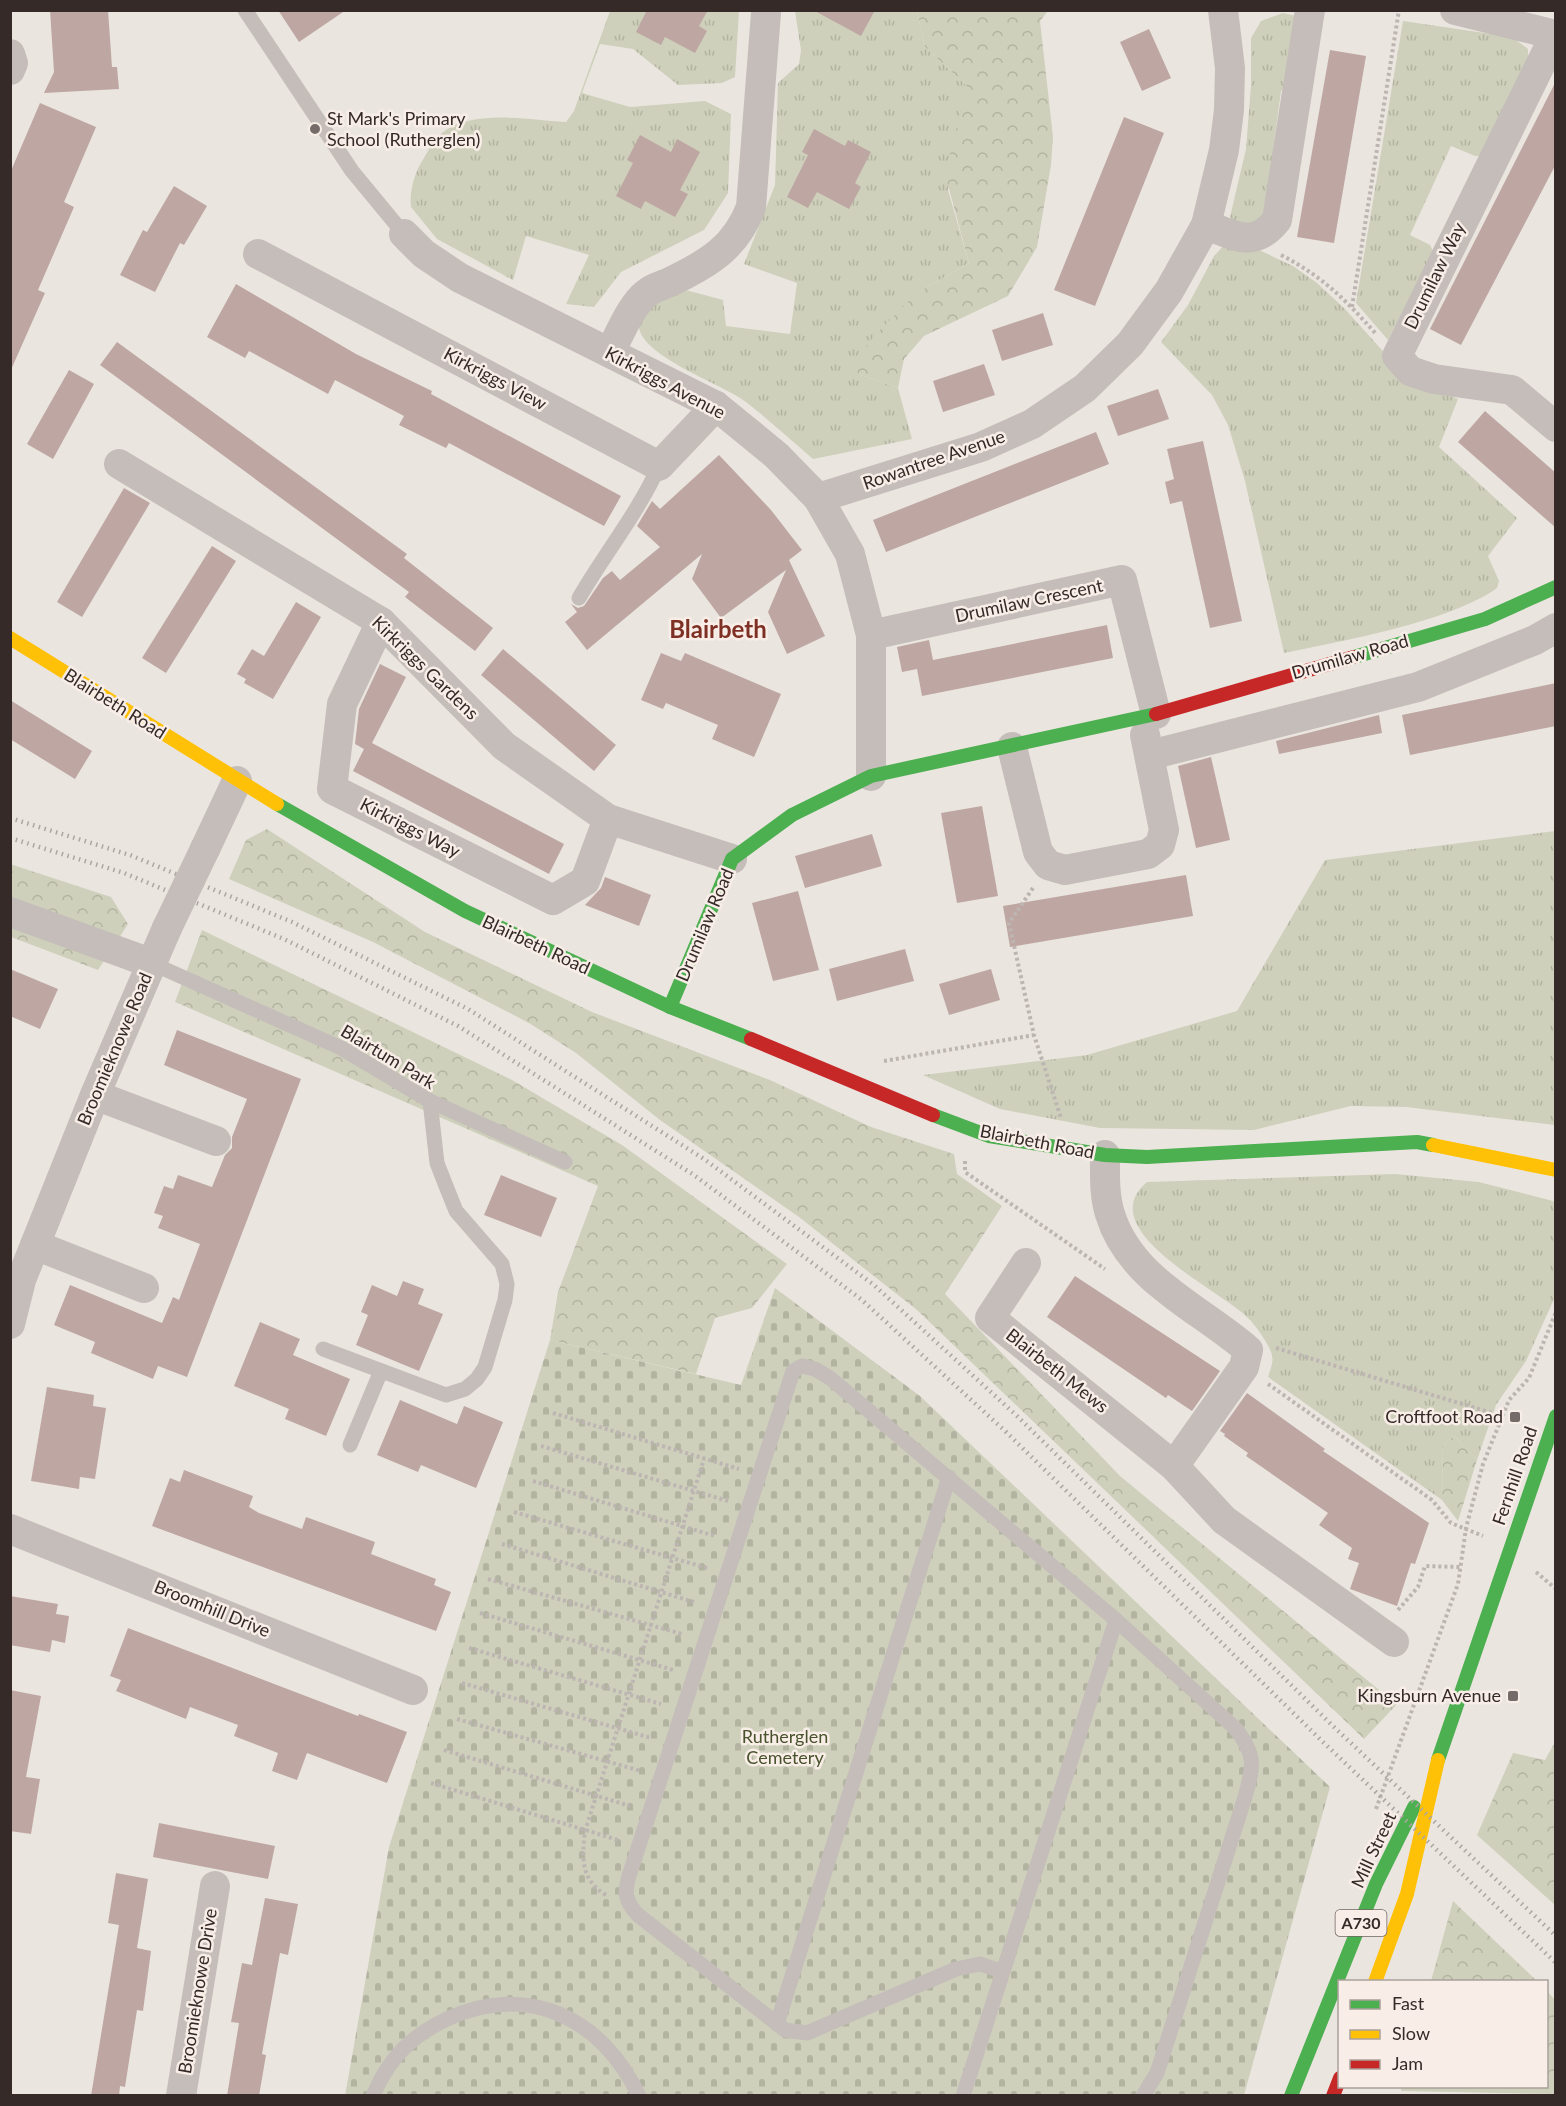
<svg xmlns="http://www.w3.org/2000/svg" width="1566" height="2106" viewBox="0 0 1566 2106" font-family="Lato,sans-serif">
  <defs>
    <pattern id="grass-tufts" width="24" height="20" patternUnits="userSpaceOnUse" patternTransform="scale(1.5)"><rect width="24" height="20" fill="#ced0bb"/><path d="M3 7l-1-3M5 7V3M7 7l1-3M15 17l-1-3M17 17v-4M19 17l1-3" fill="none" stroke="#b2b3a1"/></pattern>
    <pattern id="forest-crowns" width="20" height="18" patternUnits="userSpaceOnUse" patternTransform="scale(1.5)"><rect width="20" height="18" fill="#ced0bb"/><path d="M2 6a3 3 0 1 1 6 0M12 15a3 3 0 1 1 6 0" fill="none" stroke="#b2b3a1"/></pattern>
    <pattern id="cemetery-stones" width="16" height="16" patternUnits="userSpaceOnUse" patternTransform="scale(1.5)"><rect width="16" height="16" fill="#ced0bb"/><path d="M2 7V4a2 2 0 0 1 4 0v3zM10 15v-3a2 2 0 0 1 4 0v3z" fill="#b2b3a1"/></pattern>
  </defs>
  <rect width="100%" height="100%" fill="#ebe5e0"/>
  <g fill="url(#grass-tufts)">
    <path d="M 610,11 L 739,11 L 735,77 L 722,83 L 678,85 L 633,49 L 600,44 L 582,93 L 630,107 L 705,101 L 731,114 L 728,193 L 704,230 L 621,272 L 594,307 L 566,304 L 589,255 L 526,236 L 513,280 L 437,239 L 411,207 C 409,191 415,171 424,158 C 429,149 435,138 443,132 C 475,109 529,120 566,122 L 574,111 Z"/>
    <path d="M 795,11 L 917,11 L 925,47 L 967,86 L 948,190 L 969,263 L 917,293 L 858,374 L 898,388 L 912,439 L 813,459 C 791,440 769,420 746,402 C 725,385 633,354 639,322 C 643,305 669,297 682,289 L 723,300 L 726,326 L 790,334 L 797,283 L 744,264 L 775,185 L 778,83 L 799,64 L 801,50 Z"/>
    <path d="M 1283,13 L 1296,16 L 1290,80 L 1281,91 L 1273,150 L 1276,160 L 1270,205 L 1259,224 L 1235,223 L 1230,217 L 1246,149 L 1251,85 L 1251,38 L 1261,21 Z"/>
    <path d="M 1403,21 L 1512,37 L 1528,49 L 1528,59 L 1482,156 L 1475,156 L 1451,146 L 1410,235 L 1430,245 L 1433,251 L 1388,340 L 1356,303 Z"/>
    <path d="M 1225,244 L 1257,249 L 1293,266 L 1317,283 L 1345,309 L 1407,378 L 1458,399 L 1439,447 L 1517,518 L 1488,556 L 1499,581 L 1497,588 C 1450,622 1342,641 1284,653 L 1245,481 L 1228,425 L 1212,395 L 1161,342 L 1188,305 L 1214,256 Z"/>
    <path d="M 1555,831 L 1555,1125 L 1406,1107 L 1351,1106 L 1254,1130 L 1100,1128 L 1000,1109 L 923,1075 L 1087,1055 L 1237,1011 L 1325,860 Z"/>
    <path d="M 1395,1174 L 1479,1182 L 1553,1201 L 1555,1204 L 1555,1297 L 1526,1361 L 1496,1405 L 1477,1460 L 1454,1436 L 1443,1445 L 1442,1500 L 1268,1377 C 1270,1370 1274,1362 1272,1355 C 1269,1344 1257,1328 1250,1320 C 1224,1291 1089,1231 1147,1182 Z"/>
  </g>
  <g fill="url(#forest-crowns)">
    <path d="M 917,11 L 1048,11 L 1040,21 L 1053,137 L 1051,165 L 1037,247 L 1008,296 L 924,336 L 904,359 L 898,388 L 858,374 L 856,360 L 874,336 L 917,293 L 969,263 L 945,174 L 967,86 L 925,47 Z"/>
    <path d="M 267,829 L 425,932 L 592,1012 L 770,1080 L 871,1127 L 954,1154 L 957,1174 L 1002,1206 L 945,1294 L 1120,1476 L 1390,1699 L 1399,1702 L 1364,1739 L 917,1310 L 799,1217 L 660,1120 L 576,1053 L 529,1023 L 373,942 L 229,879 L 246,840 Z"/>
    <path d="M 10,864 L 111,897 L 128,924 L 98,970 L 11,937 Z"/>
    <path d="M 202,930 L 512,1080 L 622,1145 L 787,1264 L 752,1308 L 715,1318 L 696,1374 L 550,1340 L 558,1292 L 598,1186 L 175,1002 Z"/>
    <path d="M 1454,1436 L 1477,1460 L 1458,1521 L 1442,1500 L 1443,1445 Z"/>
    <path d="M 1555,1742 L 1555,1905 L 1477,1835 L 1513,1753 L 1545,1760 Z"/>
    <path d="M 1453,1901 L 1537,1981 L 1431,1981 Z"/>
    <path d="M 1547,1991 L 1555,2000 L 1555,2094 L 1401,2091 L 1402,2086 L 1546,2086 Z"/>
  </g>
  <path fill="url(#cemetery-stones)" d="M 775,1288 L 920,1396 L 1330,1787 L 1244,2095 L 345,2096 L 389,1847 L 550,1340 L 741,1385 Z"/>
  <g fill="#bea7a2">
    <path d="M 50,10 L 108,10 L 112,67 L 117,67 L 119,89 L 44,93 L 54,72 Z"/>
    <path d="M 278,10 L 346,10 L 299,42 Z"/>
    <path d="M 647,10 L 708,10 L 699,26 L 707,31 L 695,53 L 665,37 L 661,45 L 636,32 Z"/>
    <path d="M 813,10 L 875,10 L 861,36 Z"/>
    <path d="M 1149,29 L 1171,78 L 1142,91 L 1120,42 Z"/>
    <path d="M 1330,50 L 1366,56 L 1334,243 L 1297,237 Z"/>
    <path d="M 1556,81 L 1556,164 L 1461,345 L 1430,329 Z"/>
    <path d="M 40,103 L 96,127 L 64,202 L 74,207 L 38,290 L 45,293 L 10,372 L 10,173 Z"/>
    <path d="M 1124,117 L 1164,133 L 1095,306 L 1054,290 Z"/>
    <path d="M 814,129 L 845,146 L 848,140 L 871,152 L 855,183 L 861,187 L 849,209 L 817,192 L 808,208 L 787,197 L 808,155 L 802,152 Z"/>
    <path d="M 640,135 L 671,152 L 677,139 L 700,152 L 680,190 L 688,194 L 675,217 L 645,201 L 641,209 L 616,196 L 633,163 L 627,160 Z"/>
    <path d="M 174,186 L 207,206 L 184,245 L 180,243 L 155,292 L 120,275 L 143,230 L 147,232 Z"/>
    <path d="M 236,284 L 356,354 L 432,391 L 431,394 L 621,496 L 604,526 L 449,443 L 446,448 L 399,425 L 404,416 L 335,380 L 328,394 L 249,351 L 245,358 L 207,337 Z"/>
    <path d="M 1043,313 L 1053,345 L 1002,361 L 992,330 Z"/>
    <path d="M 117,342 L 407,554 L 404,558 L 493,628 L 475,651 L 405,597 L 409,592 L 100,365 Z"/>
    <path d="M 984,364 L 995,395 L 943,412 L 933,381 Z"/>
    <path d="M 69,370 L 94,384 L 53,459 L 27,444 Z"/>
    <path d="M 1158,389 L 1169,419 L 1118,436 L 1107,406 Z"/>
    <path d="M 1485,411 L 1556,473 L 1556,528 L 1458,442 Z"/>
    <path d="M 1096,432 L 1109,464 L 886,552 L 873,520 Z"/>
    <path d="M 1203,441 L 1242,621 L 1210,628 L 1182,501 L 1170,504 L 1165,482 L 1174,479 L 1167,449 Z"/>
    <path d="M 719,455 L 771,510 L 802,550 L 789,560 L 825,636 L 787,654 L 768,612 L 786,570 L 721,618 L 692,579 L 702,554 L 587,650 L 565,622 L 577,612 L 571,604 L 578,608 L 584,606 L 603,578 L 612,571 L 620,580 L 660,547 L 637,526 L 652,501 L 660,509 Z"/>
    <path d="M 124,488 L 150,503 L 82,617 L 57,602 Z"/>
    <path d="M 212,546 L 236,561 L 166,673 L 142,658 Z"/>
    <path d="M 296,602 L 321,617 L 273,699 L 244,683 L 246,679 L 237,674 L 252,649 L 264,656 Z"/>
    <path d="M 1107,625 L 1113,658 L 922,696 L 917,669 L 902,672 L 897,647 L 929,640 L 933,660 Z"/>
    <path d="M 503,649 L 616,745 L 594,771 L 481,675 Z"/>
    <path d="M 661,653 L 681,661 L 685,653 L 781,694 L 754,757 L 712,739 L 718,725 L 666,703 L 663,709 L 641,700 Z"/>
    <path d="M 380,664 L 406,677 L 372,743 L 564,844 L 549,874 L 353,771 L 364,749 L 355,744 L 359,709 Z"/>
    <path d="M 1556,683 L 1556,726 L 1410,755 L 1402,715 Z"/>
    <path d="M 10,700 L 92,751 L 75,779 L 10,739 Z"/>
    <path d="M 1379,715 L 1382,733 L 1279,754 L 1276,741 Z"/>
    <path d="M 1211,757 L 1230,840 L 1196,848 L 1178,766 Z"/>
    <path d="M 982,806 L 998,896 L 957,903 L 941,813 Z"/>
    <path d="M 872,834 L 882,866 L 805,888 L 795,856 Z"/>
    <path d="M 1186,875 L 1193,916 L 1010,947 L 1003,906 Z"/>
    <path d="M 605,877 L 651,895 L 639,926 L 585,905 L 601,888 Z"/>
    <path d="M 798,891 L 819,970 L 773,981 L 752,903 Z"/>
    <path d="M 905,949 L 914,981 L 837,1001 L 829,969 Z"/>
    <path d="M 10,969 L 58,989 L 40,1029 L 10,1016 Z"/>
    <path d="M 991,969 L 1000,1000 L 949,1015 L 939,984 Z"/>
    <path d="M 177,1030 L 301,1079 L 187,1377 L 158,1366 L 153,1379 L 91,1353 L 95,1342 L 54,1325 L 70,1285 L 162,1323 L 173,1297 L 179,1300 L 200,1244 L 158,1228 L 163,1216 L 154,1213 L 164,1186 L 173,1189 L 178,1175 L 212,1187 L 225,1155 L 232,1148 L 232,1137 L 247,1099 L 164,1065 Z"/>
    <path d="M 501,1175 L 557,1198 L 541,1237 L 484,1215 Z"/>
    <path d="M 1075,1276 L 1220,1371 L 1192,1411 L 1168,1395 L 1166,1398 L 1047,1317 Z"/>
    <path d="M 403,1281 L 424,1289 L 418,1304 L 443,1314 L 419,1371 L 356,1345 L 368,1315 L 361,1312 L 372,1285 L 397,1296 Z"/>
    <path d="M 260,1322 L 300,1339 L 293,1355 L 350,1379 L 326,1436 L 285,1419 L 289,1409 L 234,1386 Z"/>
    <path d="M 47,1387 L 94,1395 L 93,1406 L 106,1408 L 95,1479 L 80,1477 L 79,1489 L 31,1481 Z"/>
    <path d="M 1247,1393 L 1325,1449 L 1323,1451 L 1429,1523 L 1415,1564 L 1411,1563 L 1397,1606 L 1350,1589 L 1359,1563 L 1348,1559 L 1352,1548 L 1319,1525 L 1328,1513 L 1246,1456 L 1248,1453 L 1224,1436 L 1225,1434 L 1220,1431 Z"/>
    <path d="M 400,1400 L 457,1424 L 464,1406 L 503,1422 L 476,1488 L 421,1465 L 418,1472 L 377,1455 Z"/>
    <path d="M 184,1470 L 253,1496 L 249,1507 L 259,1513 L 302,1529 L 306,1517 L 375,1542 L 371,1554 L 436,1579 L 434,1585 L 451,1592 L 436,1631 L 152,1526 L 170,1478 L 180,1482 Z"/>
    <path d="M 10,1596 L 58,1604 L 56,1614 L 69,1616 L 65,1643 L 52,1640 L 50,1652 L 10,1645 Z"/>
    <path d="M 128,1628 L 358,1716 L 359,1714 L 407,1732 L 387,1783 L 307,1753 L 297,1780 L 272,1771 L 278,1753 L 234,1736 L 238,1725 L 190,1707 L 186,1719 L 116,1691 L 121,1680 L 110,1676 Z"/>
    <path d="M 10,1690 L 41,1696 L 26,1777 L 40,1779 L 31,1834 L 10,1831 Z"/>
    <path d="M 159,1823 L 275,1846 L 268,1879 L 153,1857 Z"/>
    <path d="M 116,1873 L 148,1879 L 137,1948 L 151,1951 L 143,2011 L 137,2010 L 125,2087 L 120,2086 L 119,2096 L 91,2096 L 119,1925 L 108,1923 Z"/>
    <path d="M 265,1898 L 298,1904 L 288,1955 L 280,1953 L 262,2054 L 266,2055 L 259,2096 L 227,2096 L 239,2023 L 231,2022 L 242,1963 L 252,1965 Z"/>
  </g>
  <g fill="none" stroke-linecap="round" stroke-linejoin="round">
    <g stroke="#bdb5b2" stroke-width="4" stroke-dasharray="3 3" stroke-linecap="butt">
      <path d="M 1281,255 C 1322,276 1346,300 1376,334"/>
      <path d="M 1352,307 L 1399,10"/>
      <path d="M 1033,888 L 1009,923 L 1034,1035 L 1061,1118"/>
      <path d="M 884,1061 L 1034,1035"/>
      <path d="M 965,1161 L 965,1172 L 1105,1269"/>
      <path d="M 1276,1348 L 1502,1416"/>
      <path d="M 1268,1384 L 1432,1500 L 1451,1523 L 1483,1536"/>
      <path d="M 553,1413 L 739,1469"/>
      <path d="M 541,1446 L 728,1501"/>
      <path d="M 533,1481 L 715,1536"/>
      <path d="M 514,1512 L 707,1568"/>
      <path d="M 502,1544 L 694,1602"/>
      <path d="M 1536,1572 L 1556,1589"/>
      <path d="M 488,1579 L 682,1634"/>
      <path d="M 1398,1610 L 1418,1587 L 1425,1566 L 1460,1567"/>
      <path d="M 480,1613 L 673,1670"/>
      <path d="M 469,1648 L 661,1704"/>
      <path d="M 462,1683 L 651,1738"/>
      <path d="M 457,1719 L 641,1771"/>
      <path d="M 444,1750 L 630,1806"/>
      <path d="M 431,1783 L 618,1840"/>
      <path d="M 1376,1809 L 1458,1584 L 1466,1528 L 1483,1464 L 1509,1400 L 1529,1378 L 1556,1312"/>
      <path d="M 606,1895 C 580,1879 582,1858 585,1831 L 704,1459"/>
    </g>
    <g stroke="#c4bdb9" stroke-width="15">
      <path d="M 245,10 L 352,171 L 404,234"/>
      <path d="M 579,598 C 605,553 638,513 659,466"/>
      <path d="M 151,963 L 341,1048 L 430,1101 L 437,1163 L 446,1186 L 456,1211 L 502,1264 L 507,1284 L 505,1300 L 485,1367 L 477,1379 L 465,1389 L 446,1395 L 323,1349"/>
      <path d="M 430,1101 L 565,1162"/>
      <path d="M 350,1445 L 381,1371"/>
      <path d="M 1001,1971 L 980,1964 L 956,1969 L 807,2033 L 785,2030 L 638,1915 C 625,1901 624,1893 629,1876 L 793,1371 L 802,1366 L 815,1369 L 830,1378 L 1116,1620"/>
      <path d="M 777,2024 L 949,1477"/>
      <path d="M 373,2096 C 388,2059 411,2036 447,2019 C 527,1982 602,2017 639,2096"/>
      <path d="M 963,2096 L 1116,1620 L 1235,1728 C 1256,1754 1254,1766 1245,1797 L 1157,2073 L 1143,2096"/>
    </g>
    <g stroke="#c4bdb9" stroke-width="30">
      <path d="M 1455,10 L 1556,35"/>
      <path d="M 1555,35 L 1397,356 L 1410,371 L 1434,379 L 1512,390 L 1556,427"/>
      <path d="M 10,54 L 13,63 L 10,70"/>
      <path d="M 1206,225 C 1236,236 1254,249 1277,220 L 1310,10"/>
      <path d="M 404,234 L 424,254 L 460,278 L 716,406 L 776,455 L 818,498 L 850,554 L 871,635 L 871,776"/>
      <path d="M 258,254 L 659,466 L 716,406"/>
      <path d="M 610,352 C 620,334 630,306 647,293 C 653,287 665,285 672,281 C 709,263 736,247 751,207 L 766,13"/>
      <path d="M 119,464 L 381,622 L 504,746 L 608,819 L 732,859"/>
      <path d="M 818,498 L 981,447 L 1032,424 L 1085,388 L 1130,344 L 1169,291 L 1206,225 L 1224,150 L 1229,110 L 1230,68 L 1223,10"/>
      <path d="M 381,622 L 342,704 L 332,789 L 553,900 L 585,881 L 608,819"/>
      <path d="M 871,635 L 1122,580 L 1156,714"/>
      <path d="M 1012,747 L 1038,852 L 1048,865 L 1065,870 L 1148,854 L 1160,845 L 1164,830 L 1145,735"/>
      <path d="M 1150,755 L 1418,687 L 1535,640 L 1556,628"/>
      <path d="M 205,849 L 237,781"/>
      <path d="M 10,912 L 151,963"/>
      <path d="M 95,1095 L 216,1141"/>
      <path d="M 1105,1155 C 1105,1175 1104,1195 1110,1214 C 1130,1280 1200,1308 1248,1350 L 1244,1367 L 1174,1466"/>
      <path d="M 35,1245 L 144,1288"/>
      <path d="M 1026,1263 L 990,1318 L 1174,1466 L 1224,1520 L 1394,1642"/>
      <path d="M 10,1324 L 21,1280 L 95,1095 L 167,928"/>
      <path d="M 10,1529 L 413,1690"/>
      <path d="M 181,2096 L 215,1886"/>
    </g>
    <g stroke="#4caf50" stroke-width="14">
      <path d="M 1354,657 L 1485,619 L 1556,587"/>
      <path d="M 277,804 L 465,911 L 670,1007 L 751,1039"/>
      <path d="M 670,1007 L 732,859 L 792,815 L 871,776 L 1156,714"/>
      <path d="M 933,1115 L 989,1136 L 1105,1155 L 1147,1157 L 1417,1142 L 1433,1145"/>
      <path d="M 1438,1760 L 1556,1416"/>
      <path d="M 1291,2096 L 1376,1884 L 1414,1807"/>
    </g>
    <g stroke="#ffc107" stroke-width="14">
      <path d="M 10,638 L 277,804"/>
      <path d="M 1433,1145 L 1556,1170"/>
      <path d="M 1375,1982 L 1407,1894 L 1438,1760"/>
    </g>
    <g stroke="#c62828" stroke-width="14">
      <path d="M 1156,714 L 1354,657"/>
      <path d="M 751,1039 L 933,1115"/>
      <path d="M 1333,2096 L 1340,2078"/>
    </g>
    <g stroke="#aca6a3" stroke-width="4.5" stroke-dasharray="1.5 4.5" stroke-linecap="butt">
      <path d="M 10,818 L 130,855 L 292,922 L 468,1009 L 704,1159 L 874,1285 L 1017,1416 L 1336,1729 L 1556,1936"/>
      <path d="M 10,838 L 124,873 L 284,939 L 458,1026 L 694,1175 L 862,1300 L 1004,1430 L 1323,1742 L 1556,1963"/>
    </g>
    <path stroke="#c4bdb9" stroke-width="30" d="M 167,928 L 205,849"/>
  </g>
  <g fill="#756b68" stroke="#f8eee7" stroke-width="2">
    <circle cx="315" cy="129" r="6"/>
    <rect x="1509" y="1411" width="12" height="12" rx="3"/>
    <rect x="1507" y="1690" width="12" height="12" rx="3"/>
  </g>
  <g text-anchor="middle" stroke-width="5" stroke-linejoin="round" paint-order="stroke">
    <rect fill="#f8eee7" stroke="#706561" stroke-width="1.5" x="1335.5" y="1910" width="51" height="26" rx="4.5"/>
    <g font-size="16" font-weight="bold" fill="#352a27">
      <text x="1361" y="1929">A730</text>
    </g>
    <g font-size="18" fill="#352a27" stroke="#f8eee7" text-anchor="end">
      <text x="327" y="125" text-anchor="start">St Mark's Primary<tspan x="327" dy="21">School (Rutherglen)</tspan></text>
      <text x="1503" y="1423">Croftfoot Road</text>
      <text x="1501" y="1702">Kingsburn Avenue</text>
    </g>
    <g font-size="18" fill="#352a27" stroke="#f8eee7">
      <text transform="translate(1435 276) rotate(-64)" y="6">Drumilaw Way</text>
      <text transform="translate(495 379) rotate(28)" y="6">Kirkriggs View</text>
      <text transform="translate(665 383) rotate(28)" y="6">Kirkriggs Avenue</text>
      <text transform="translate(934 460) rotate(-19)" y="6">Rowantree Avenue</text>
      <text transform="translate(1029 601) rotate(-12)" y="6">Drumilaw Crescent</text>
      <text transform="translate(1350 657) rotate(-16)" y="6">Drumilaw Road</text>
      <text transform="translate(425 668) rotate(44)" y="6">Kirkriggs Gardens</text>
      <text transform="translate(115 704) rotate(32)" y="6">Blairbeth Road</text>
      <text transform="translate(410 828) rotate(27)" y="6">Kirkriggs Way</text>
      <text transform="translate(705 925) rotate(-67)" y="6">Drumilaw Road</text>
      <text transform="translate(536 945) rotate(25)" y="6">Blairbeth Road</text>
      <text transform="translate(115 1049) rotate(-67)" y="6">Broomieknowe Road</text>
      <text transform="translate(388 1057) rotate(31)" y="6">Blairtum Park</text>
      <text transform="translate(1037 1142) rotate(11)" y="6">Blairbeth Road</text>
      <text transform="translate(1057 1371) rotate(38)" y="6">Blairbeth Mews</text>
      <text transform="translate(1515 1476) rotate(-71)" y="6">Fernhill Road</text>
      <text transform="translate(212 1609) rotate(22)" y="6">Broomhill Drive</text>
      <text transform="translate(1374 1850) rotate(-65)" y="6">Mill Street</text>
      <text transform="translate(198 1991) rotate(-81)" y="6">Broomieknowe Drive</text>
    </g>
    <g font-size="18" fill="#48522d" stroke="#f8eee7">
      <text x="785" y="1743">Rutherglen<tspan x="785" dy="21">Cemetery</tspan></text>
    </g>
    <g font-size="24" font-weight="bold" fill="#7f3025" stroke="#f8eee7">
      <text x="718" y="638">Blairbeth</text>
    </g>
  </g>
  <rect width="1566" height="2106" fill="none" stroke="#352a27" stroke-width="24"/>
  <rect x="1338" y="1980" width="210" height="108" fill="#f8eee7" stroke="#aaa09a" stroke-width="1.5"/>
  <rect x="1350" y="2000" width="30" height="9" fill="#4caf50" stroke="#aaa09a" stroke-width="1.5"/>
  <text x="1392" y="2010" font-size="18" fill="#352a27">Fast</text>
  <rect x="1350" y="2030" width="30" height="9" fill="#ffc107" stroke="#aaa09a" stroke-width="1.5"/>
  <text x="1392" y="2040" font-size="18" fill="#352a27">Slow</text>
  <rect x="1350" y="2060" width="30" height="9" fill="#c62828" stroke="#aaa09a" stroke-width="1.5"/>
  <text x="1392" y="2070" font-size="18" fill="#352a27">Jam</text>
</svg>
